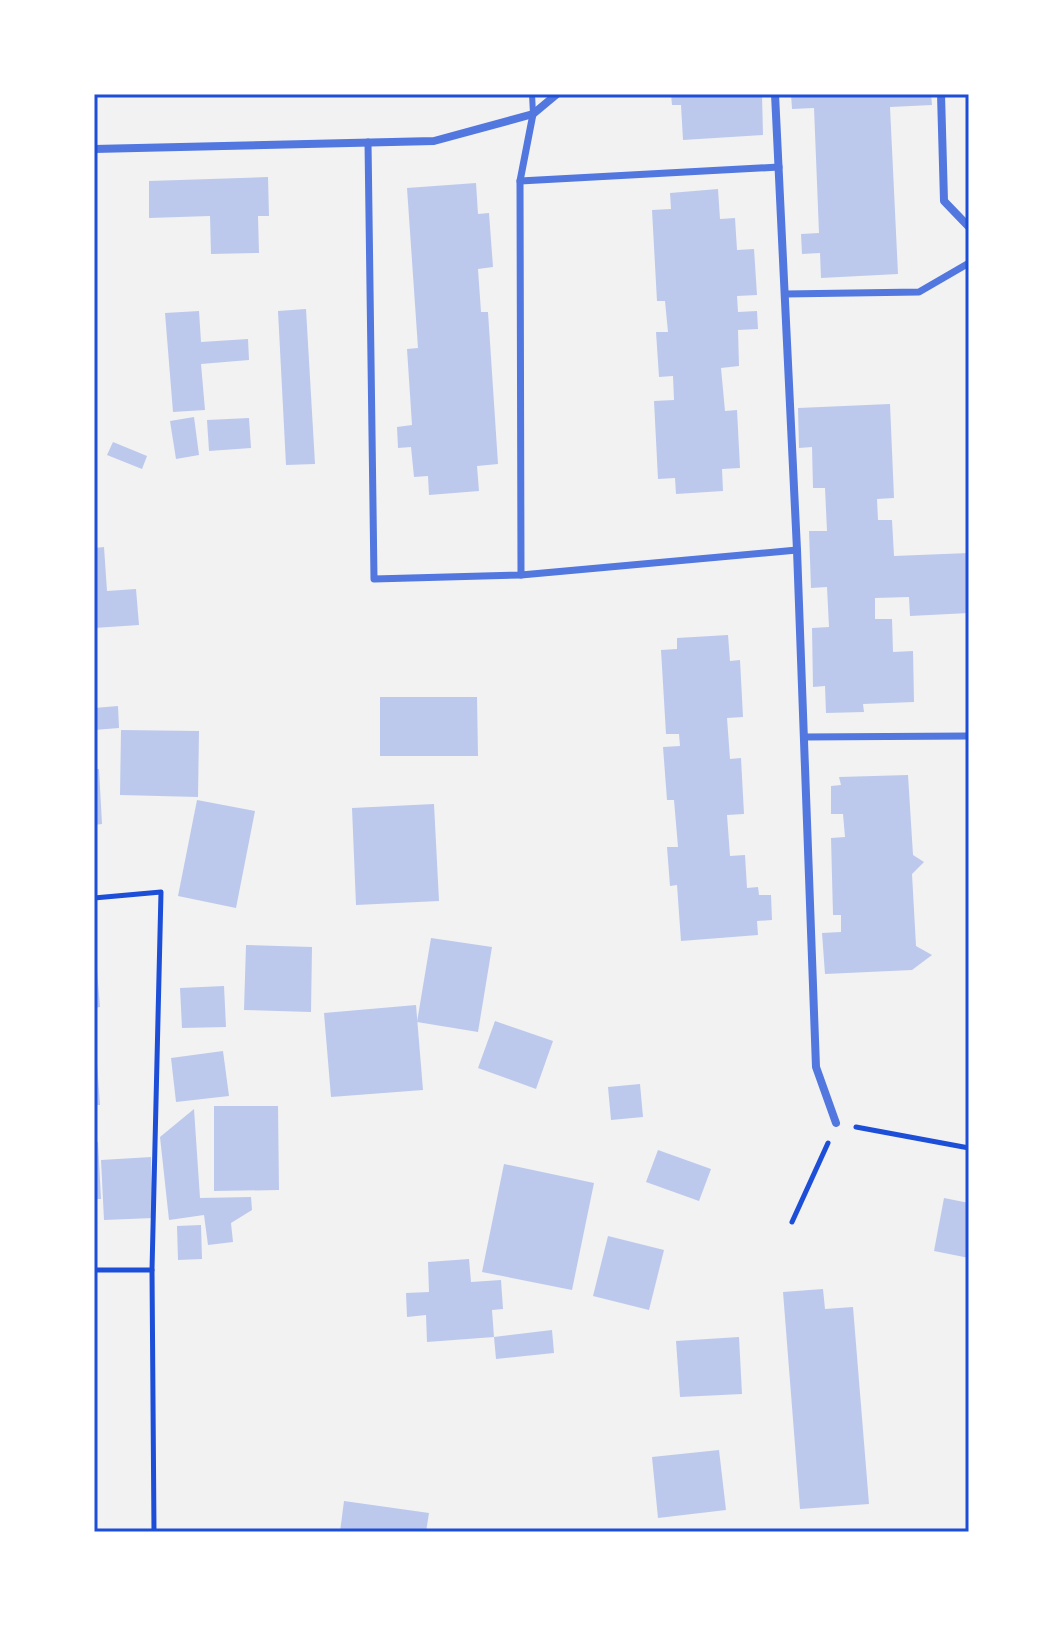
<svg xmlns="http://www.w3.org/2000/svg" width="1063" height="1626" viewBox="0 0 1063 1626" font-family="Spectral,serif">
  <rect width="100%" height="100%" fill="#f2f2f2"/>
  <g fill="#bdc9ec">
    <path d="M 671,94 L 762,94 L 763,135 L 683,140 L 681,105 L 672,105 Z"/>
    <path d="M 791,94 L 931,94 L 932,105 L 890,107 L 898,274 L 821,278 L 820,253 L 802,254 L 801,234 L 819,233 L 814,108 L 792,109 Z"/>
    <path d="M 268,177 L 269,216 L 258,216 L 259,253 L 211,254 L 210,216 L 149,218 L 149,181 Z"/>
    <path d="M 476,183 L 478,214 L 489,213 L 493,267 L 478,269 L 481,312 L 488,312 L 498,464 L 477,466 L 479,491 L 429,495 L 428,476 L 414,477 L 411,447 L 398,448 L 397,427 L 412,425 L 407,349 L 418,348 L 407,188 Z"/>
    <path d="M 718,189 L 720,219 L 735,218 L 737,250 L 754,249 L 757,295 L 737,296 L 738,312 L 757,311 L 758,329 L 738,330 L 739,366 L 721,368 L 725,411 L 737,410 L 740,468 L 722,469 L 723,491 L 676,494 L 675,478 L 658,479 L 654,401 L 674,400 L 673,376 L 659,377 L 656,332 L 668,332 L 665,301 L 657,301 L 652,210 L 671,209 L 670,193 Z"/>
    <path d="M 306,309 L 315,464 L 286,465 L 278,311 Z"/>
    <path d="M 199,311 L 201,342 L 248,339 L 249,360 L 201,364 L 205,410 L 173,412 L 165,313 Z"/>
    <path d="M 890,404 L 894,498 L 877,499 L 878,520 L 892,520 L 894,556 L 969,553 L 969,613 L 910,616 L 909,597 L 875,598 L 875,619 L 892,619 L 893,652 L 913,651 L 914,702 L 863,704 L 864,712 L 826,713 L 825,686 L 813,687 L 812,628 L 829,627 L 827,587 L 811,588 L 809,531 L 827,531 L 825,488 L 813,488 L 812,447 L 799,448 L 798,408 Z"/>
    <path d="M 194,417 L 199,455 L 176,459 L 170,421 Z"/>
    <path d="M 249,418 L 251,448 L 209,451 L 207,420 Z"/>
    <path d="M 113,442 L 147,456 L 142,469 L 107,455 Z"/>
    <path d="M 104,547 L 107,591 L 136,589 L 139,625 L 94,628 L 94,548 Z"/>
    <path d="M 728,635 L 730,661 L 740,660 L 743,717 L 727,718 L 730,759 L 741,758 L 744,814 L 727,815 L 730,856 L 745,855 L 747,888 L 758,887 L 759,895 L 771,895 L 772,920 L 757,921 L 758,935 L 681,941 L 677,885 L 670,886 L 667,847 L 678,847 L 674,800 L 667,800 L 663,747 L 680,746 L 679,734 L 666,734 L 661,650 L 677,649 L 677,638 Z"/>
    <path d="M 380,697 L 477,697 L 478,756 L 380,756 Z"/>
    <path d="M 118,706 L 119,728 L 94,730 L 94,708 Z"/>
    <path d="M 121,730 L 199,731 L 198,797 L 120,795 Z"/>
    <path d="M 94,769 L 99,769 L 102,824 L 94,825 Z"/>
    <path d="M 908,775 L 913,855 L 924,862 L 912,874 L 916,946 L 932,955 L 912,970 L 825,974 L 822,933 L 841,932 L 841,915 L 833,915 L 831,838 L 845,837 L 843,814 L 831,814 L 831,786 L 841,785 L 839,777 Z"/>
    <path d="M 197,800 L 255,811 L 236,908 L 178,896 Z"/>
    <path d="M 434,804 L 439,901 L 356,905 L 352,808 Z"/>
    <path d="M 431,938 L 492,947 L 478,1032 L 417,1022 Z"/>
    <path d="M 246,945 L 312,947 L 311,1012 L 244,1010 Z"/>
    <path d="M 94,958 L 96,958 L 100,1007 L 94,1008 Z"/>
    <path d="M 224,986 L 226,1027 L 182,1028 L 180,988 Z"/>
    <path d="M 416,1005 L 423,1090 L 331,1097 L 324,1013 Z"/>
    <path d="M 495,1021 L 553,1041 L 536,1089 L 478,1068 Z"/>
    <path d="M 94,1049 L 96,1049 L 100,1105 L 94,1105 Z"/>
    <path d="M 223,1051 L 229,1096 L 176,1102 L 171,1058 Z"/>
    <path d="M 640,1084 L 643,1117 L 611,1120 L 608,1087 Z"/>
    <path d="M 214,1106 L 278,1106 L 279,1190 L 214,1191 Z"/>
    <path d="M 194,1109 L 200,1198 L 251,1197 L 252,1210 L 231,1223 L 233,1242 L 208,1245 L 204,1215 L 169,1220 L 160,1137 Z"/>
    <path d="M 94,1142 L 98,1142 L 101,1199 L 94,1199 Z"/>
    <path d="M 658,1150 L 711,1169 L 699,1201 L 646,1182 Z"/>
    <path d="M 151,1157 L 153,1218 L 104,1220 L 101,1160 Z"/>
    <path d="M 504,1164 L 594,1183 L 572,1290 L 482,1272 Z"/>
    <path d="M 944,1198 L 969,1203 L 969,1258 L 934,1251 Z"/>
    <path d="M 201,1225 L 202,1259 L 178,1260 L 177,1226 Z"/>
    <path d="M 608,1236 L 664,1250 L 649,1310 L 593,1296 Z"/>
    <path d="M 469,1259 L 471,1282 L 501,1280 L 503,1309 L 492,1310 L 494,1337 L 552,1330 L 554,1353 L 496,1359 L 494,1337 L 427,1342 L 426,1315 L 407,1317 L 406,1293 L 429,1292 L 428,1262 Z"/>
    <path d="M 823,1289 L 825,1309 L 853,1307 L 869,1504 L 800,1509 L 783,1292 Z"/>
    <path d="M 739,1337 L 742,1394 L 680,1397 L 676,1341 Z"/>
    <path d="M 719,1450 L 726,1510 L 658,1518 L 652,1457 Z"/>
    <path d="M 344,1501 L 429,1513 L 426,1532 L 340,1532 Z"/>
  </g>
  <g fill="none" stroke-linecap="round" stroke-linejoin="round">
    <g stroke="#1d4ed8" stroke-width="5">
      <path d="M 94,898 L 161,892 L 152,1270 L 154,1532"/>
      <path d="M 856,1127 L 969,1148"/>
      <path d="M 792,1222 L 828,1143"/>
      <path d="M 94,1270 L 152,1270"/>
    </g>
    <path stroke="#5277de" stroke-width="6" d="M 532,94 L 533,114"/>
    <g stroke="#5277de" stroke-width="7">
      <path d="M 368,142 L 374,579 L 521,575 L 797,550"/>
      <path d="M 520,181 L 779,167"/>
      <path d="M 785,294 L 919,292 L 969,263"/>
      <path d="M 521,575 L 520,181 L 533,114"/>
      <path d="M 804,737 L 969,736"/>
    </g>
    <g stroke="#5277de" stroke-width="8">
      <path d="M 775,94 L 797,550 L 816,1067 L 836,1123"/>
      <path d="M 941,94 L 944,201 L 969,227"/>
      <path d="M 94,149 L 434,141 L 533,114 L 557,94"/>
    </g>
  </g>
  <rect width="1063" height="1626" fill="none" stroke="#ffffff" stroke-width="192"/>
  <rect x="96" y="96" width="871" height="1434" fill="none" stroke="#1d4ed8" stroke-width="3"/>
</svg>
